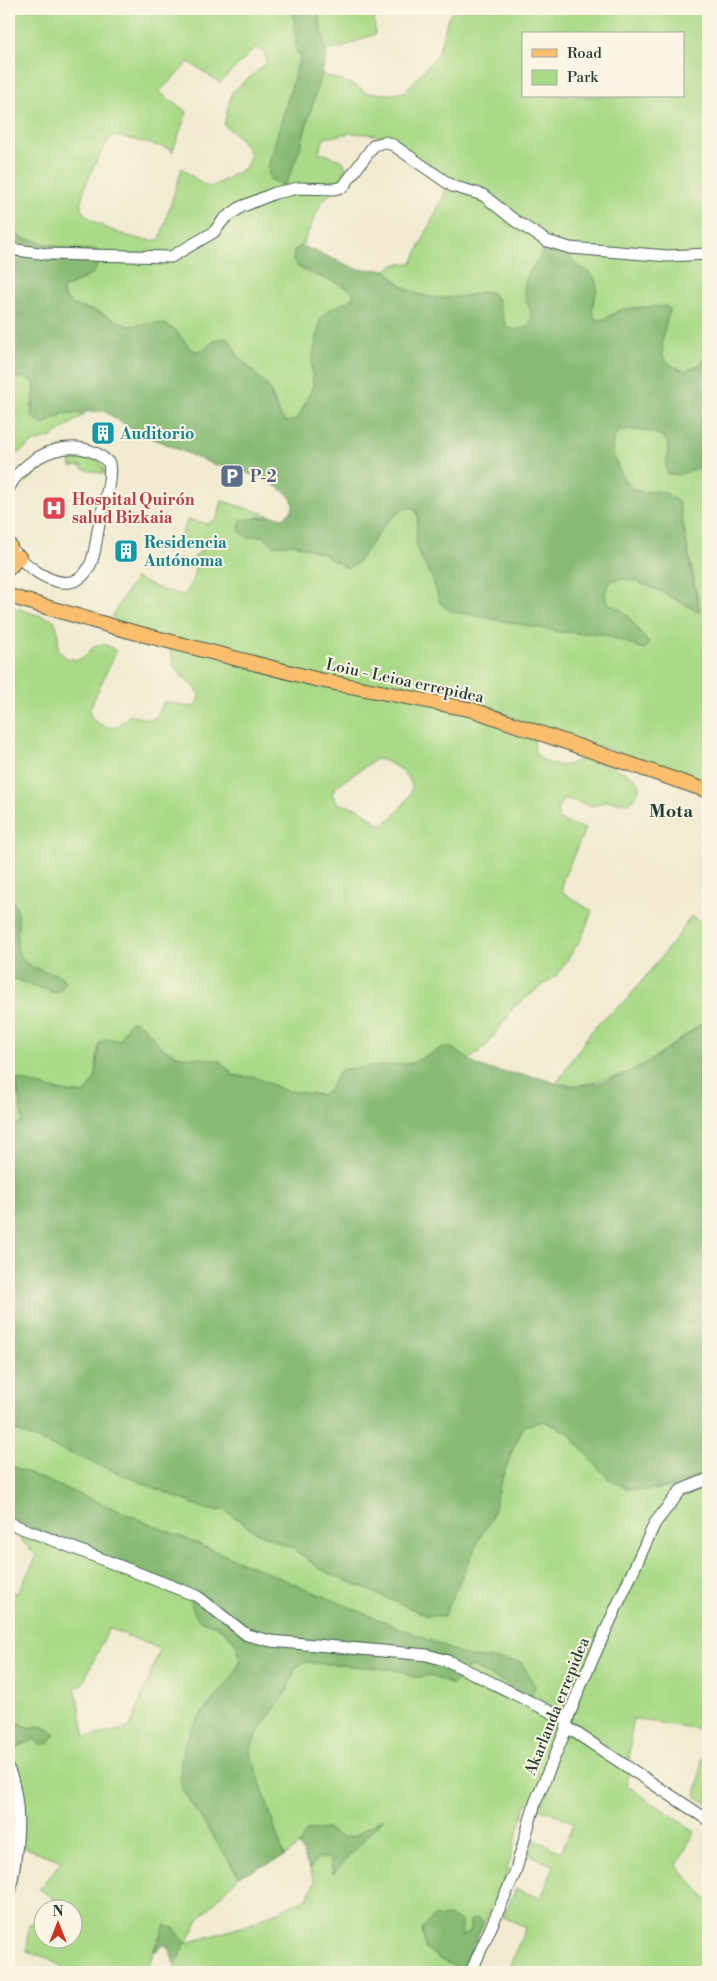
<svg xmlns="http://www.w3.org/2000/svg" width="717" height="1981" viewBox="0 0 717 1981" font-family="'Libre Bodoni',serif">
  <rect width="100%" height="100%" fill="#fcf5e5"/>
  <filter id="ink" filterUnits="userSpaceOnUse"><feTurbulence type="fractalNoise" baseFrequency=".02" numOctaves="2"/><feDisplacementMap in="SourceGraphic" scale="10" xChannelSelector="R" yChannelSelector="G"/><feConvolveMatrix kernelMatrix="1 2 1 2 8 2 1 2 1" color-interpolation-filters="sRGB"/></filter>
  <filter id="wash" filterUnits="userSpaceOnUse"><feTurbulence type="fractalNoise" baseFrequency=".0096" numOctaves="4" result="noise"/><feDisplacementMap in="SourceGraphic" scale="20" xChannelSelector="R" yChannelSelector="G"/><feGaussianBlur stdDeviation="1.12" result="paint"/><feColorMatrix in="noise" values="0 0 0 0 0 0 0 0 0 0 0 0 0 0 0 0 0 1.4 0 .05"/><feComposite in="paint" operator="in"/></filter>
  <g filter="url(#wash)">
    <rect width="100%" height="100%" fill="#f2ebd1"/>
    <g fill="#aada87" stroke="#648c5e" fill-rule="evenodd">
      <path d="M 9,9 L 293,9 L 297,54 L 301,54 L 268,167 L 270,179 L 281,185 L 300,148 L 321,74 L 354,85 L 368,93 L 395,94 L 406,91 L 438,54 L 448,18 L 455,9 L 708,9 L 708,355 L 699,365 L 686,371 C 650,363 661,335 670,309 L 667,307 C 652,308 633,305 618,311 C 610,314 605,321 596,320 L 592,312 L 596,282 C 591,272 582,270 575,263 C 568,257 570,253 562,247 L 542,253 L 524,287 C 525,298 533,309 532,319 C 532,323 529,326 525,328 C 503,338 502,313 497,299 L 483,292 C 443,301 414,304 386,270 L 396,264 L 412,263 L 449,184 L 378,135 L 351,133 L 324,138 L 319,152 L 343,161 L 346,169 L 337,186 L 321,203 L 302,246 L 293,260 C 303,281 344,277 354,294 L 352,299 L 320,322 L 312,366 L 313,386 L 298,419 L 292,422 L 283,421 L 268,386 L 239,357 L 228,338 C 213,337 202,357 191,349 C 185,344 181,336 175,330 L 128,326 L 99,312 L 73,305 L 63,296 L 63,289 L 87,277 L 73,250 L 22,238 L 9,231 ZM 523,34 L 683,34 L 683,96 L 523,96 ZM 256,47 L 265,53 L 267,63 L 232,92 L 224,125 C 235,133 249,144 250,159 L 244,169 L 211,187 L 202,184 L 182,168 L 160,239 C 145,246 85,224 81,208 C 78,195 102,147 111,137 C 119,134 159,147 172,149 L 172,153 L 187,112 L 159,92 L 189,62 L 220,83 Z"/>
      <path d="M 317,9 L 374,9 L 375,34 L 341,48 L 326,51 Z"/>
      <path d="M 22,377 L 34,382 L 35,391 L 31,408 L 42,425 L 65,413 L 85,414 L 52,437 L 32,443 L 9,460 L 9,380 Z"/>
      <path d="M 631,430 C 660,432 673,433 666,465 L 700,466 L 708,464 L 708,784 L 613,750 L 584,742 L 534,738 L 535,752 C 540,761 557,768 567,765 C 574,763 578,758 586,759 C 599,763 635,772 640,785 L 636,797 L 629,803 L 607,801 L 592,806 L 567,799 C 558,802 556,812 559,820 L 585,829 L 563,879 L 562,892 L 592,911 L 582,937 L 558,974 L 515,1006 L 488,1044 L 469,1060 L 458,1052 L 427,1057 L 412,1063 L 339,1072 C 334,1079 331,1091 324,1094 C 308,1101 255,1080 237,1075 L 234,1076 C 214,1049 198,1065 170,1052 C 152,1045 150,1026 130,1022 L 120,1040 L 109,1039 L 97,1051 L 96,1076 L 85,1094 L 60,1091 L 16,1079 L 23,1122 L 17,1125 L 9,1122 L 9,977 L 55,993 L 59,992 L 58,975 C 48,972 33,969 25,962 C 6,947 29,913 9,898 L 9,606 L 54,620 L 58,631 L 58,649 L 66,658 L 78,660 C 92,653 95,635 116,651 L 90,708 C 88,721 102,726 113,728 L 118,726 L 129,715 L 152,720 L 158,715 L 164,701 L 189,707 L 196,706 C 207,688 185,683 177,671 C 172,664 173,655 168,648 L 115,621 L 112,616 L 135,578 L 162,590 L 184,595 C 194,584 196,570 195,556 L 202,551 L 178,542 L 188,519 L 208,524 L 217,518 L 222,501 L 272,516 L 257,517 L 247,537 L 263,536 L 274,546 L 294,544 L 356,565 C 367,548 391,509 412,507 C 423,513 416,536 417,547 C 419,564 448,599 458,612 L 560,632 L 602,634 L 616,637 L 639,648 C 636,617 627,619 606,601 L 605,593 L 610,582 C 632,570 678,602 699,612 L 700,610 L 679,503 C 648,478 636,511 616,462 C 614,456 610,447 612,440 C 615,431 623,430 631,430 ZM 376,759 C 389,760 409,773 412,786 C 411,799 393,819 381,825 L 358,808 L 339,804 L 332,794 L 335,787 Z"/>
      <path d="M 69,453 C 85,454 102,456 105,474 L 82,469 L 82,466 L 71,467 Z"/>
      <path d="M 51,456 L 51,458 L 47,460 L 48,463 L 28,481 L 18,484 L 26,472 Z"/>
      <path d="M 691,916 L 701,922 L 708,918 L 708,1019 L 646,1064 L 626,1074 L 581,1085 L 556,1084 L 590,1033 L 602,1020 L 626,1001 L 677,937 Z"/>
      <path d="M 543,1421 L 567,1432 L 607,1477 L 655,1490 L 675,1486 L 708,1472 L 708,1804 L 696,1797 L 707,1730 L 632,1719 L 627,1786 L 695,1831 L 677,1865 L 708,1901 L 708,1972 L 507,1972 L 526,1927 L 503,1917 L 516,1889 L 541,1898 L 554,1866 L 529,1854 L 535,1840 L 561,1852 L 574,1823 L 526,1803 L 505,1877 L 484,1923 L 479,1918 L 470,1932 L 462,1937 L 443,1961 L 462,1969 L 461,1972 L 172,1972 L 180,1956 L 158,1937 L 147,1972 L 61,1972 L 62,1967 L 50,1959 L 27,1951 L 29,1924 L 42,1920 L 42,1938 L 72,1938 L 72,1908 L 50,1908 L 54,1899 L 39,1889 L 62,1861 L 20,1846 L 18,1871 L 9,1915 L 9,1808 L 21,1801 L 9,1751 L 35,1739 L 48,1728 L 38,1726 L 29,1728 L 20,1723 L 9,1726 L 9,1589 L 17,1594 L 37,1556 L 15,1534 L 9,1521 L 190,1593 L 201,1621 C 215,1625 223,1629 233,1640 C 256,1667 211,1697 198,1718 C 186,1738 175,1768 183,1791 L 239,1876 L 199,1919 L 187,1943 L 248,1925 L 307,1898 L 315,1882 L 310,1869 L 317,1858 L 330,1858 L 333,1873 L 381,1820 L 354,1836 L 342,1838 L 326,1829 L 307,1831 L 299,1845 L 284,1857 L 250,1751 C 259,1720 289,1700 294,1669 L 304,1662 L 399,1670 C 411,1678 417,1679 430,1675 L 452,1685 L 469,1666 L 521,1662 L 469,1657 L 9,1465 L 9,1428 L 208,1510 L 225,1510 L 254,1531 L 294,1549 L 320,1569 L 426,1615 L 443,1616 L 482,1533 L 491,1520 L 499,1487 L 514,1446 L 524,1426 ZM 109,1628 L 160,1649 L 130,1728 L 85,1737 L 75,1687 L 82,1685 Z"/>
    </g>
    <g fill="#87ba74" stroke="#537c54">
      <path d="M 293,9 L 317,9 L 327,55 L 300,148 L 290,175 L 286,182 L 281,185 L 270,179 L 268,167 L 301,54 L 297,54 Z"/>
      <path d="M 9,231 L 22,238 L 64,249 L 97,250 L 101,259 L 93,273 L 63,289 L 63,296 L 73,305 L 99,312 L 128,326 L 157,323 L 167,325 L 175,330 L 190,348 L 196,351 L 204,350 L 216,339 L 228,338 L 239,357 L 268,386 L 279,416 L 287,422 L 298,419 L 313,386 L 312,361 L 321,317 L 328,311 L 352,299 L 354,294 L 348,288 L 298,267 L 293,260 L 294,250 L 302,246 L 357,269 L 386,270 C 408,297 430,301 464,296 C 473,295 482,291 491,292 L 497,299 L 506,326 L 515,330 L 527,327 L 531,322 C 533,312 527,305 525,295 C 521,278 537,262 545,249 C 554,249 565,244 570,254 C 571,258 572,261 576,264 C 581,268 588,270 592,275 C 605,289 585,307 596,320 L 602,320 L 624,309 L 665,306 L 670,309 L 662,339 L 663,358 L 674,367 L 686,371 L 699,365 L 708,355 L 708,464 L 678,475 L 667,474 L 666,465 L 669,444 C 660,429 635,428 620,431 C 603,440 619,481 632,489 C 640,494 650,490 659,491 C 667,493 673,498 679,503 L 699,612 C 678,602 632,570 610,582 L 605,593 L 606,601 C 611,606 619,608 624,612 C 628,616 648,641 649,645 L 644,649 L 602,634 L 560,632 L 450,611 L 440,603 L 431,574 L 417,549 L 416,537 L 418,514 L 414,508 C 388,502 364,567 347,568 L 319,552 L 294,544 L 274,546 L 263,536 L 247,537 L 242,534 L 239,529 L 241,520 L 272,516 L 283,518 C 323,494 232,466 215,465 L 135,431 L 104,411 L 65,413 L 42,425 L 31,415 L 35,391 L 34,382 L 22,377 L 9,380 Z"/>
      <path d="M 9,898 C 29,912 8,944 23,960 C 32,970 50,971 62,977 L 65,983 L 59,992 C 52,993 19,980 9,977 Z"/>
      <path d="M 708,1019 L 708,1472 C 677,1485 635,1503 606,1476 C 592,1463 582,1445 567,1432 C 561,1427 551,1424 543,1421 L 524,1426 L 514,1446 L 499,1487 L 491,1520 L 482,1533 L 444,1616 L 426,1615 L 320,1569 L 294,1549 L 254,1531 L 225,1510 L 208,1510 L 9,1428 L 9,1122 L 17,1125 L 23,1122 L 16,1079 L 60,1091 L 85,1094 L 96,1076 L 99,1043 L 106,1039 L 120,1040 L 128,1024 L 132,1021 C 147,1023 153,1042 165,1050 C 182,1061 201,1056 220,1061 L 234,1076 L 255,1077 L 284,1090 L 321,1095 L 328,1091 L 339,1072 L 344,1069 L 412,1063 L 444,1047 C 459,1047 469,1064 483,1068 C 503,1073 524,1074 544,1079 C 551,1081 558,1085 566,1086 C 620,1089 667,1050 708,1019 Z"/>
      <path d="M 9,1465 L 469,1657 L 521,1662 L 535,1686 L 531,1696 L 470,1666 L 460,1679 L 452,1685 L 430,1675 C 417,1679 411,1678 399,1670 L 304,1662 L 294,1669 C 289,1700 259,1720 250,1751 L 284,1857 L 239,1876 L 183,1791 C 175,1768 185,1735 200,1716 C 212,1699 232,1684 239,1664 C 243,1648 229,1631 215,1625 C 211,1623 204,1623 200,1620 C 192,1614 191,1602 190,1593 L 9,1518 Z"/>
      <path d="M 20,1723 L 29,1728 C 40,1725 47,1726 55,1735 L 49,1743 L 40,1745 L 35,1739 L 9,1751 L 9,1726 Z"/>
      <path d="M 383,1818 L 334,1873 L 330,1858 L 317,1858 L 310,1869 L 299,1845 L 307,1831 L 326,1829 L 342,1838 L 354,1836 Z"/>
      <path d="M 448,1916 L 461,1921 L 462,1936 L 470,1932 L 470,1920 L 479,1918 L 484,1923 L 462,1969 L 443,1961 L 425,1949 L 422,1929 L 433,1917 Z"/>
      <path d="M 165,1925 L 174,1928 L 186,1943 L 174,1964 L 171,1952 L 165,1944 L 154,1952 Z"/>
    </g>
  </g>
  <g filter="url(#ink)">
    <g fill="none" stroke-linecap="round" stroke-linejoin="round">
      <g stroke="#3f574c" stroke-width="13">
        <g id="minor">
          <path d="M 9,249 L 47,254 L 171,257 L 214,232 L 224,219 L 241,207 L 275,193 L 299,188 L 334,189 L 343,187 L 374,145 L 385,142 L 393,145 L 452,186 L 483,195 L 514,220 L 547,241 L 570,248 L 668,256 L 708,254"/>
          <path d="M 9,488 C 25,454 78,431 109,463 C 112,481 104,502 100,520 C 96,536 96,559 86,572 C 67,598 27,569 14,551"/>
          <path d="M 9,1523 L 197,1596 L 247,1635 L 271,1641 L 427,1655 L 448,1661 L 567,1720"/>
          <path d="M 567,1727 L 708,1820"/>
          <path d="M 9,1770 C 24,1808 17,1856 9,1895"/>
          <path d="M 471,1972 L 515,1873 L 535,1803 L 567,1727 L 567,1720 L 583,1680 L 655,1523 L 681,1490 L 708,1479"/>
        </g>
      </g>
      <g stroke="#3f574c" stroke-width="16">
        <g id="major">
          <path d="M 9,548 L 10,546"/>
          <path d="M 9,568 L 19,557"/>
          <path d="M 9,596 L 118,628 L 319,680 L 473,710 L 708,791"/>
        </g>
      </g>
      <use href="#minor" stroke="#fff" stroke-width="11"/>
      <use href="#major" stroke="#fabe6d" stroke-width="14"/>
    </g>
  </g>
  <defs>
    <g id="building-square" transform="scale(1.25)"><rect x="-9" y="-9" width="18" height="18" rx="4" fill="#0f9aa8" stroke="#fcf5e5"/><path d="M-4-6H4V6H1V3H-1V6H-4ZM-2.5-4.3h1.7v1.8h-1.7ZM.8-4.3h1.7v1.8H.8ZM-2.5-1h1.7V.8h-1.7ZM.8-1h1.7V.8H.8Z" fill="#fff"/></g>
    <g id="parking-square" transform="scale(1.25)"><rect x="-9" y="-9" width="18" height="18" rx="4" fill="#5c6f8a" stroke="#fcf5e5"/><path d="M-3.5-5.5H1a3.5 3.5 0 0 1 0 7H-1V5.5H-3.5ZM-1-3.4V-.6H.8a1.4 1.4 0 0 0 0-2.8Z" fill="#fff"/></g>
    <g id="hospital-square" transform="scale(1.25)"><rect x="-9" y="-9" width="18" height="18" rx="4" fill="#e0444e" stroke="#fcf5e5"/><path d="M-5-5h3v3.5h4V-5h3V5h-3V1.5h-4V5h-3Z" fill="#fff"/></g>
  </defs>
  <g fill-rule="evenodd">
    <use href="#building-square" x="103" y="433"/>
    <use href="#parking-square" x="232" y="476"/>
    <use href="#hospital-square" x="54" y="508"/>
    <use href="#building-square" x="126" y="551"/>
  </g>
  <g text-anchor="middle" stroke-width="4" stroke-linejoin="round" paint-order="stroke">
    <g font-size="16" font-weight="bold" fill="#0d838f" stroke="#fcf5e5" text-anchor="start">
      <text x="120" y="439">Auditorio</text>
      <text x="144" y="548">Residencia<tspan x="144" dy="18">Autónoma</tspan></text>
    </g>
    <g font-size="16" font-weight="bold" fill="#4e5e75" stroke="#fcf5e5" text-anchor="start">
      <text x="250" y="482">P-2</text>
    </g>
    <g font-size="16" font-weight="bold" fill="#be3a42" stroke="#fcf5e5" text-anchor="start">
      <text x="72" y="505">Hospital Quirón<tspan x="72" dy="18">salud Bizkaia</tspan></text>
    </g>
    <g font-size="16" fill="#1f3d34" stroke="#fcf5e5">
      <text transform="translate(405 680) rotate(12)" y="6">Loiu - Leioa errepidea</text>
      <text transform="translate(556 1706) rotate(-68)" y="6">Akarlanda errepidea</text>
    </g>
    <g font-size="18" font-weight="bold" fill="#1f3d34" stroke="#fcf5e5">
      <text x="671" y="817">Mota</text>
    </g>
  </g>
  <rect width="717" height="1981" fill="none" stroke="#fcf5e5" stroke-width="30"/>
  <rect x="522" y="32" width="162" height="65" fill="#fcf5e5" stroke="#a4ab9e"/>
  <rect x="532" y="49" width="25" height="8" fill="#fabe6d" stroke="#a4ab9e"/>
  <text x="567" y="58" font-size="15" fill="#1f3d34">Road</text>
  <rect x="532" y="70" width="25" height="15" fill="#aada87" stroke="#a4ab9e"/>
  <text x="567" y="82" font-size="15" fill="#1f3d34">Park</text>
  <g transform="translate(58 1924)"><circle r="24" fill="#fcf5e5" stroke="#a4ab9e"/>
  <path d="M0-4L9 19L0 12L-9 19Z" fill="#c8321e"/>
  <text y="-8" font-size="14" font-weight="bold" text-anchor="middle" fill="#1f3d34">N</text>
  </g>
</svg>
